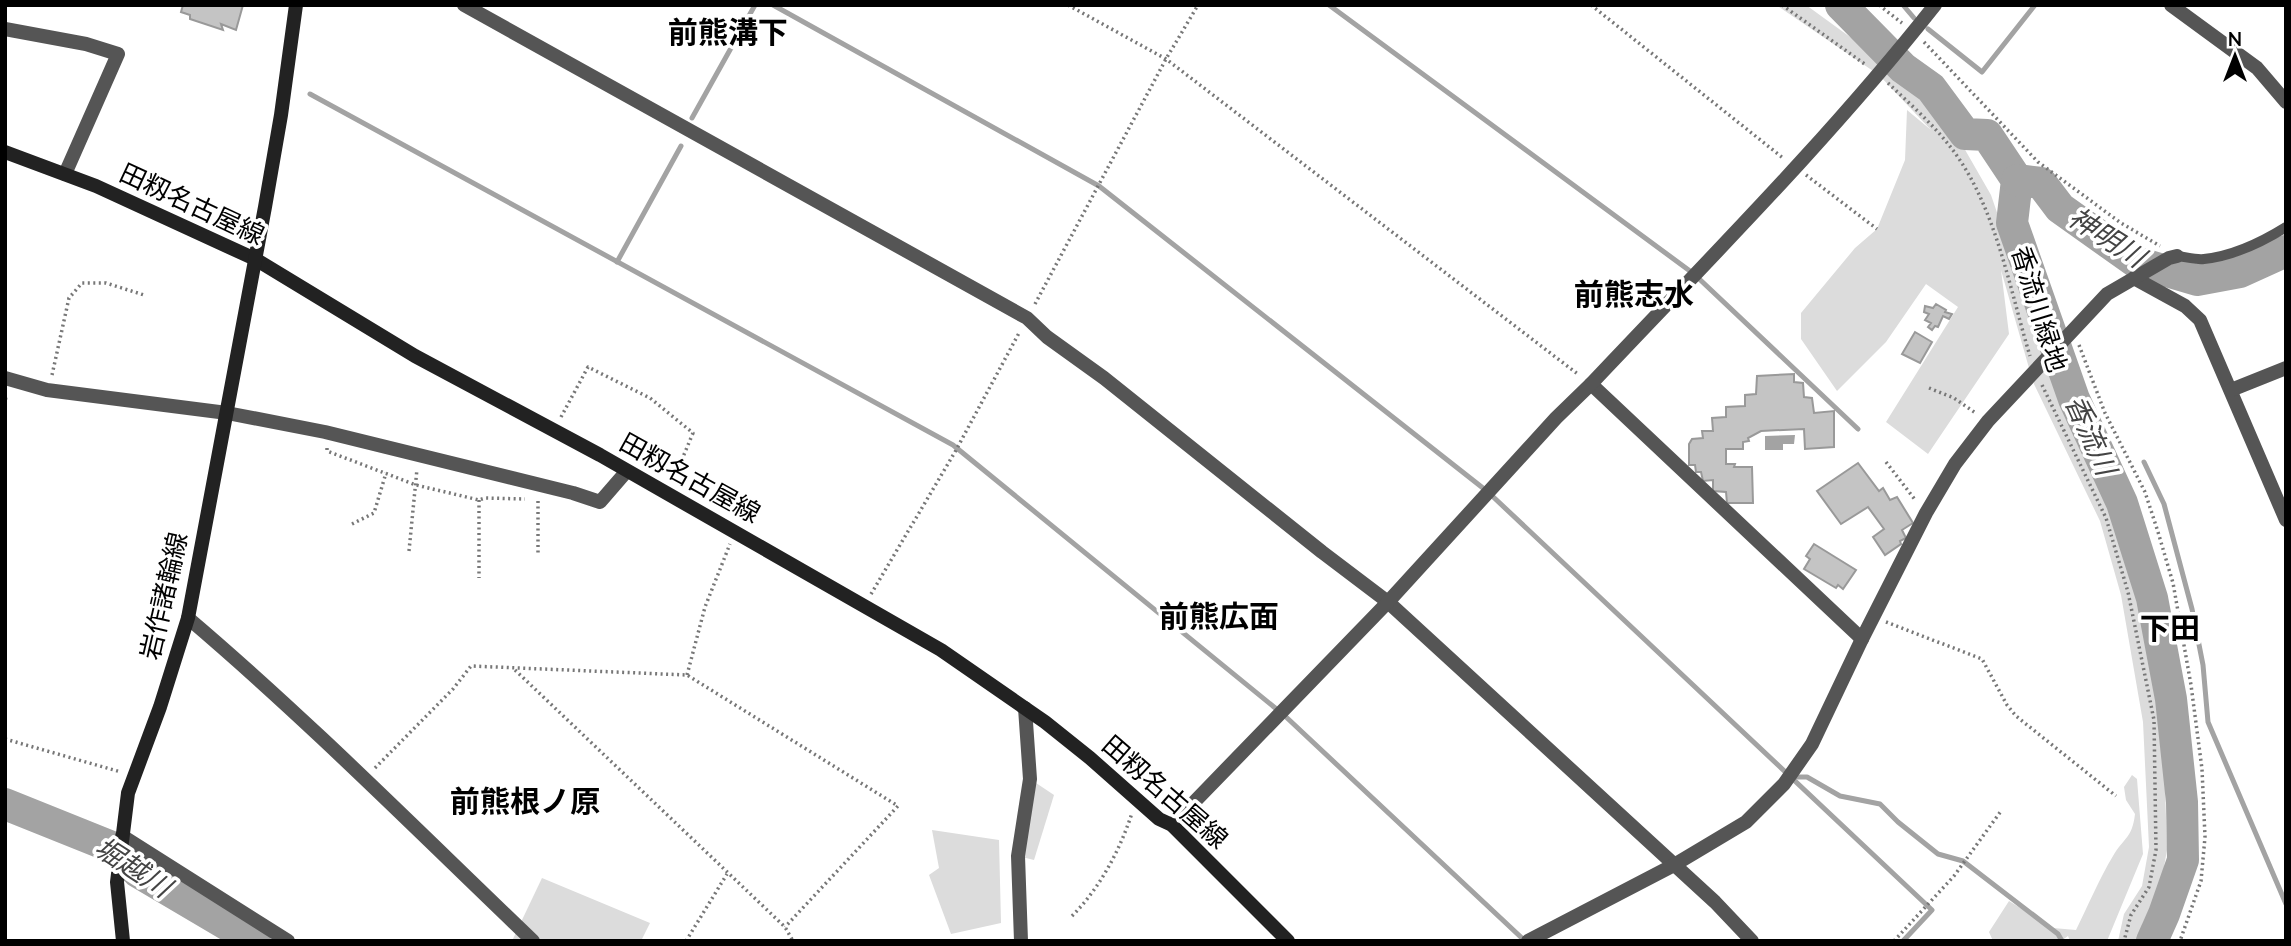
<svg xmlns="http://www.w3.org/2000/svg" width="2291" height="946" viewBox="0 0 2291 946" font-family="Mulish,'Noto Sans JP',sans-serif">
  <rect width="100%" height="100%" fill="#fff"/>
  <g fill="#dcdcdc">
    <path d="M 1776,5 L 1806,5 L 1879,58 L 1948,125 L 1960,141 L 1991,195 L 2051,370 L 2115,515 L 2139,590 L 2163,722 L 2167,850 L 2160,889 L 2143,922 L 2138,941 L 2118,941 L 2124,914 L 2142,886 L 2149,847 L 2143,722 L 2121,595 L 2100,521 L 2033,382 L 2001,270 L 2009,334 L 1928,454 L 1886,422 L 1958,307 L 1926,284 L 1886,342 L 1837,391 L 1801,339 L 1801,313 L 1855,248 L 1877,229 L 1905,160 L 1907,110 L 1931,130 L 1879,75 Z"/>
    <path d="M 2132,775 L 2137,779 L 2143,854 L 2107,941 L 2070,941 L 2068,936 L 2061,941 L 1993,941 L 1989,932 L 2009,901 L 2053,928 L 2076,930 C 2088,906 2099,879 2113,856 C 2124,837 2132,839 2135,814 L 2126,800 L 2124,787 Z"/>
    <path d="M 1030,779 L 1054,795 L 1034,860 L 1018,856 Z"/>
    <path d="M 932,830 L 999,840 L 1001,923 L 951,934 L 929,875 L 939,868 Z"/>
    <path d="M 542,878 L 650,923 L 641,941 L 512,941 Z"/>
  </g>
  <path fill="#a3a3a3" d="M 1795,435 L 1794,444 L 1783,444 L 1783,450 L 1765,450 L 1765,436 Z"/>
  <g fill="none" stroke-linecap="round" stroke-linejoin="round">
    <g stroke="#a3a3a3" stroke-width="5">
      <path d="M 773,5 L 1099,186 L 1488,492 L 1932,910 L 1903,941"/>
      <path d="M 1329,5 L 1694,274 L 1858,429"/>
      <path d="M 1903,5 L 1914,18"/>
      <path d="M 1928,29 L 1982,72 L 2035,5"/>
      <path d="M 310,94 L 953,445 L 1285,716 L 1525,941"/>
      <path d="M 692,118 L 755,5"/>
      <path d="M 617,262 L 681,146"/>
      <path d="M 2144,462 L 2164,504 L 2192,609 L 2203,665 L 2208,722 L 2286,904"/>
      <path d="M 1790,777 L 1807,777 L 1840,796 L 1880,804 L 1898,822 L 1938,854 L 1963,861 L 2058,934 L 2062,941"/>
    </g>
    <g stroke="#a3a3a3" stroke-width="32">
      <path d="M 1841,5 L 1903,68 L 1931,88 L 1965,134 L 1987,135 L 2017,180 L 2012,223 L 2074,399 L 2122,503 L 2152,598 L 2171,699 L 2182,802 L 2183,860 L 2164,914 L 2152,941"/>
      <path d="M 2017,180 L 2041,183 L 2060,208 L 2136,262 L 2197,280 L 2240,272 L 2286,251"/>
      <path d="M 5,804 L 117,849 L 138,872 L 255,941"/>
    </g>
  </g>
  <g fill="#c4c4c4" stroke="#999" stroke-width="2">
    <path d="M 183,5 L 243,5 L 236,30 L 221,24 L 223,30 L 190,19 L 190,15 L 181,12 Z"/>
    <path d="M 1936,304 L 1946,310 L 1945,312 L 1952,314 L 1949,319 L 1943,316 L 1938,327 L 1935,326 L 1932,330 L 1928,327 L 1931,323 L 1925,320 L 1929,314 L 1924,312 L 1925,306 L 1933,308 Z"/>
    <path d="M 1915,332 L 1932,342 L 1920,363 L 1902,354 Z"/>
    <path d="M 1794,374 L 1794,382 L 1803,383 L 1804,397 L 1812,398 L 1814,413 L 1834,411 L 1834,447 L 1805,449 L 1804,429 L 1761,431 L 1748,438 L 1749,441 L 1743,442 L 1743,449 L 1726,449 L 1726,464 L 1735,464 L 1734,467 L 1752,467 L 1753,503 L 1727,503 L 1726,492 L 1713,491 L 1713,480 L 1703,481 L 1701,472 L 1696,472 L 1695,465 L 1689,465 L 1689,444 L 1692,439 L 1703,438 L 1702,431 L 1713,431 L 1712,418 L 1726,417 L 1726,407 L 1745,406 L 1745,395 L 1756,394 L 1757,376 Z"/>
    <path d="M 1858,463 L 1879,491 L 1883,488 L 1890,500 L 1897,497 L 1913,523 L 1902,530 L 1906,538 L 1900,541 L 1901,544 L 1885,555 L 1873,537 L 1884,529 L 1868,507 L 1841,524 L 1817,491 Z"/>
    <path d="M 1814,544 L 1856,570 L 1843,589 L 1838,585 L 1836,588 L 1804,569 L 1810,559 L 1806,556 Z"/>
  </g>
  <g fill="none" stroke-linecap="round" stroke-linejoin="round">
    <g stroke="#777" stroke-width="3.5" stroke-dasharray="2 3.5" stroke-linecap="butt">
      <path d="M 1068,5 L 1166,59 L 1579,375"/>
      <path d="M 1591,5 L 1783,158"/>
      <path d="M 1782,5 L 1866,65"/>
      <path d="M 1879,5 L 1902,23"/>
      <path d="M 1924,42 L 2038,162 L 2121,223 L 2160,246"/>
      <path d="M 1888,83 C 1910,104 1934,125 1952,149 C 1996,207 2009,287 2030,356"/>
      <path d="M 1806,175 L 1877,229"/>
      <path d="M 1035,304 L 1166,59 L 1198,5"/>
      <path d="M 2079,345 L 2105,413 L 2145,492 L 2158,532 L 2173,583 L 2191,685 L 2202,769 L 2205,837 L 2201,881 L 2180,941"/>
      <path d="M 52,375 L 69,298 L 82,283 L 106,283 L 144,295"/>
      <path d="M 2042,385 L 2106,518 L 2128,592 L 2154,720 L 2156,850 L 2149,887 L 2131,915 L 2124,941"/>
      <path d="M 1929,388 L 1954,398 L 1977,414"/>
      <path d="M 5,405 L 6,395"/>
      <path d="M 561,417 L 588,367 L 650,398 L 693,433 L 673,481"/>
      <path d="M 327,448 L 327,451 L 416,485 L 479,500 L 485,498 L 525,499"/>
      <path d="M 1886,462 L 1916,501"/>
      <path d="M 479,500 L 479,578"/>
      <path d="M 538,501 L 538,556"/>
      <path d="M 352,524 L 374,513 L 386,473"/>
      <path d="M 409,551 L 417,469"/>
      <path d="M 871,594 L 955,452 L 1019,333"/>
      <path d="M 1886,622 L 1982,659 L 2007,705 L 2016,716 L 2116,796"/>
      <path d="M 515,670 L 785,927 L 793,941"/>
      <path d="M 687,675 L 705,607 L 730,544"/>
      <path d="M 5,739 L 121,772"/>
      <path d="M 375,768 L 453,689 L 471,666 L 687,675 L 898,806 L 785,927"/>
      <path d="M 1072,916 C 1100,888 1120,850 1132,813"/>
      <path d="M 686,941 L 727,874"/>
      <path d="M 1894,941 L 1954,876 L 2001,811"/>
    </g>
    <path stroke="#555" stroke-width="10" d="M 2177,256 C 2186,257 2196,260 2204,259 C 2233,256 2262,242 2286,227"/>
    <g stroke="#555" stroke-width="14">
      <path d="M 464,5 L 1027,318 L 1047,337 L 1104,378 L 1322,552 L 1388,602 L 1715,902 L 1752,941"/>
      <path d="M 2171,5 L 2257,68 L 2286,102"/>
      <path d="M 5,29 L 86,44 L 118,54 L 65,174"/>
      <path d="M 2134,278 L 2185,306 L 2200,320 L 2286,520"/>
      <path d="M 5,378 L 47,390 L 227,413 L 325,432 L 573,493 L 600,502 L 626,472"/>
      <path d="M 1591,384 L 1862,639"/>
      <path d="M 2231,390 L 2286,368"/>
      <path d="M 188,618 C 308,720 419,832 533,941"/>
      <path d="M 1172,825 L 1388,602 L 1556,418 L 1591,384 C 1708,260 1829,139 1935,5"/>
      <path d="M 122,836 L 288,941"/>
      <path d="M 1021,941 L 1018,856 L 1030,779 L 1025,708"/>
      <path d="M 1528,941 L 1674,865 L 1746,822 L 1784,784 L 1812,744 L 1862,639 L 1926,513 L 1955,464 L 1988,421 L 2107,294 L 2169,258 L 2177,256"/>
    </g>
    <g stroke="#222" stroke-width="14">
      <path d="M 5,152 L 96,186 L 255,259 L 415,356 L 600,455 L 941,650 L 1045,722 L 1090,758 L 1159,819 L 1172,825 L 1288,941"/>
      <path d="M 123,941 L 117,882 L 128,793 L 160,707 L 188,618 L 265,207 L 281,115 L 296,5"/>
    </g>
  </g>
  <g text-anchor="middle" stroke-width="7" stroke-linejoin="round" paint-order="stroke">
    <g font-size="26" fill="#000" stroke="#fff">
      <text transform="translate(192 204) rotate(25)" y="9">田籾名古屋線</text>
      <text transform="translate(2039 309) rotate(73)" y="9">香流川緑地</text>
      <text transform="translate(690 478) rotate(29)" y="9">田籾名古屋線</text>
      <text transform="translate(164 596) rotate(-77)" y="9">岩作諸輪線</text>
      <text transform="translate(1165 792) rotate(41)" y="9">田籾名古屋線</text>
    </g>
    <g font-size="28" font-style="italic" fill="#444" stroke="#fff">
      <text transform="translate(2107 237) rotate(33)" y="10">神明川</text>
      <text transform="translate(2091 435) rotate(66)" y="10">香流川</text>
      <text transform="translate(133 867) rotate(33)" y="10">堀越川</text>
    </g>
    <g font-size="30" font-weight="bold" fill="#000" stroke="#fff">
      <text x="728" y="43">前熊溝下</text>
      <text x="1634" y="305">前熊志水</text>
      <text x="1219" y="627">前熊広面</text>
      <text x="2170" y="639">下田</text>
      <text x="525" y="812">前熊根ノ原</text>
    </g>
  </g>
  <rect width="2291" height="946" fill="none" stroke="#000000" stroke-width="14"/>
  <g transform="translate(2235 56)" stroke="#ffffff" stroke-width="5" paint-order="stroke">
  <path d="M0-5L12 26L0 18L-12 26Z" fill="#000000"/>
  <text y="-10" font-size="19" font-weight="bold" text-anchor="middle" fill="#000000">N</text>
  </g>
</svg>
